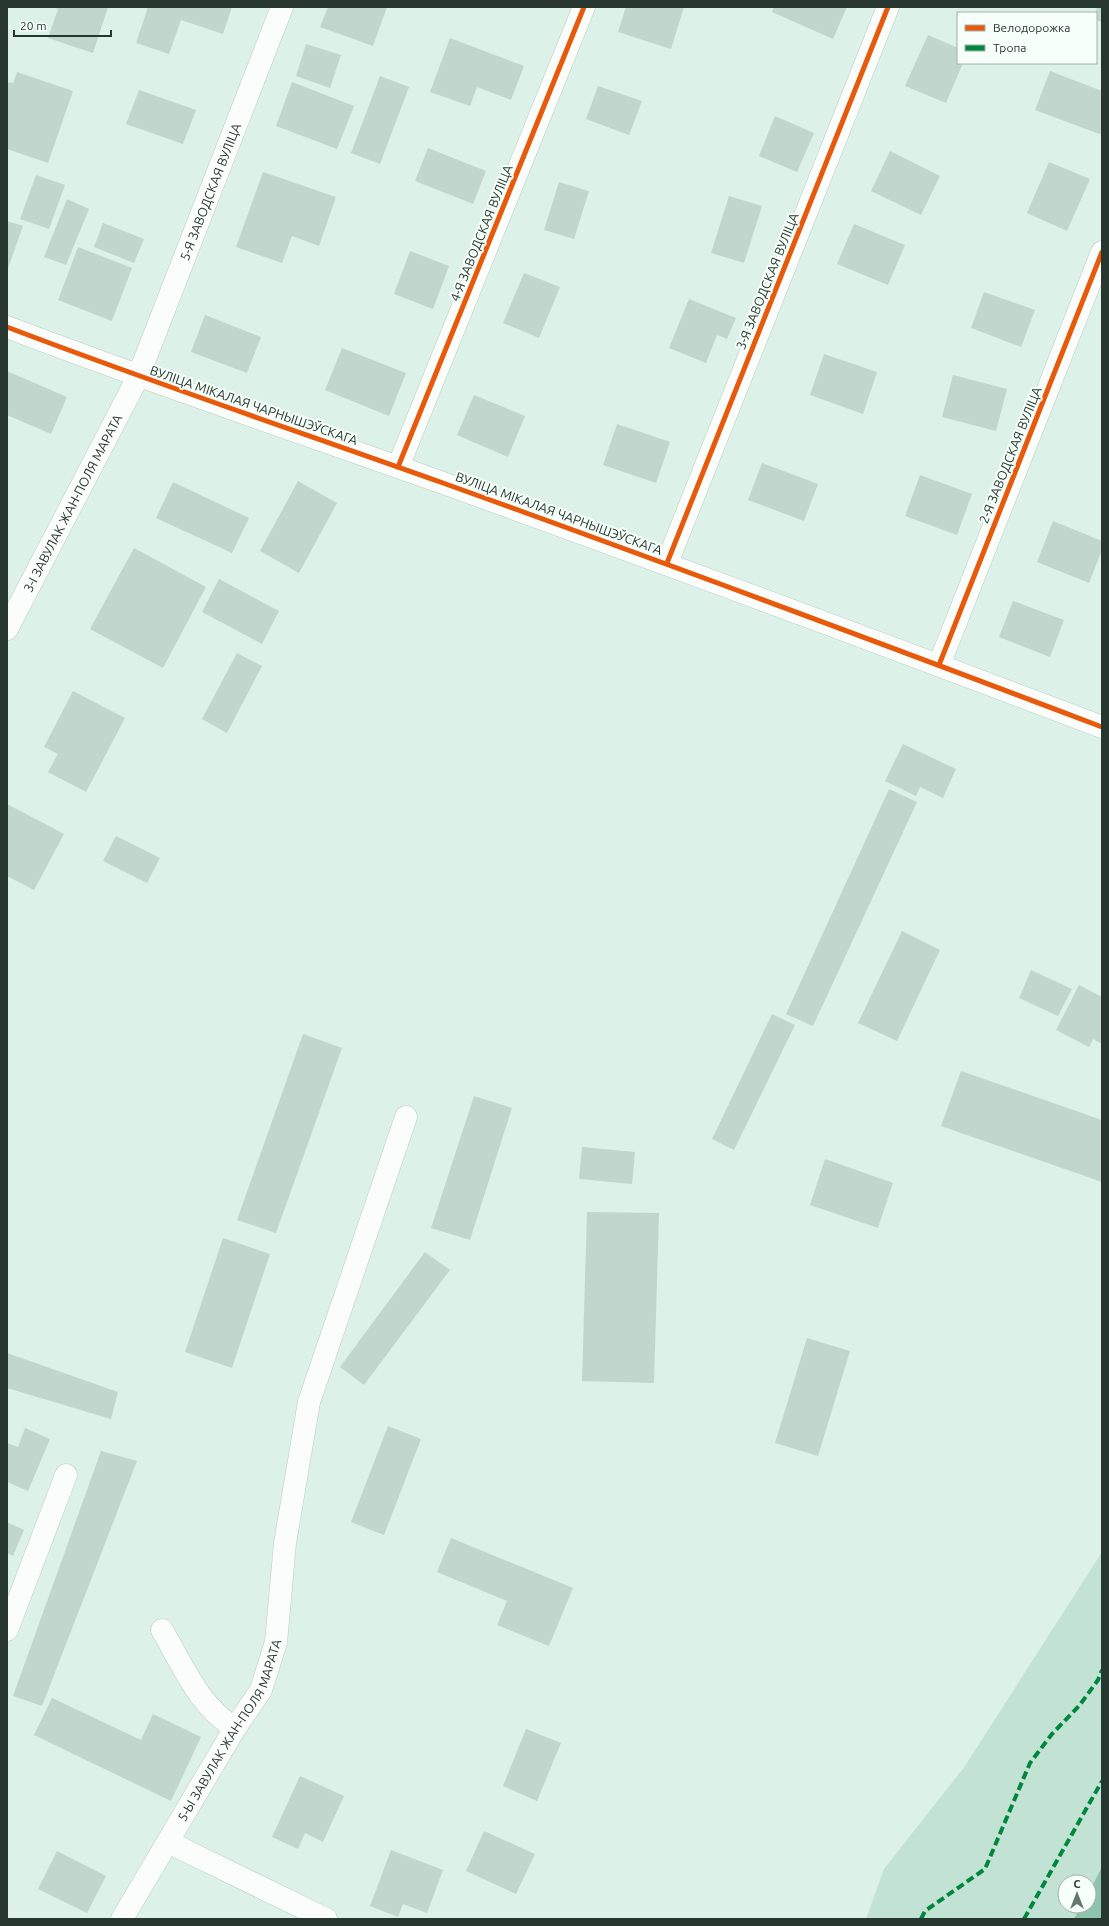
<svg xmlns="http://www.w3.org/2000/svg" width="1109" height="1926" viewBox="0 0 1109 1926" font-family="Ubuntu,sans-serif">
  <rect width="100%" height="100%" fill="#dcf1e7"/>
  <path fill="#c2e2d3" d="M 1102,1552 L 1102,1883 L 1089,1906 L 1089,1882 L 1065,1882 L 1065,1906 L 1089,1906 L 1081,1919 L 866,1919 L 884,1869 L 965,1766 Z"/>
  <path fill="#8ec3ac" d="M 1102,1867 L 1102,1919 L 1074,1919 L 1081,1906 L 1089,1906 L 1089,1892 Z"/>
  <g fill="#c1d7cd">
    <path d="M 54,7 L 108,7 L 93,53 L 48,38 L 58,9 Z"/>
    <path d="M 148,7 L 232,7 L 223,34 L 181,20 L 169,54 L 136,43 Z"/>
    <path d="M 328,7 L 387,7 L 373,46 L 320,27 Z"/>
    <path d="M 626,7 L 684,7 L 671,49 L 618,32 Z"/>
    <path d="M 774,7 L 847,7 L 833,39 L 772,12 Z"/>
    <path d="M 1097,7 L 1102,7 L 1102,22 L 1096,20 L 1095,13 Z"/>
    <path d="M 928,35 L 958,48 L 958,63 L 963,63 L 946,103 L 905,86 Z"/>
    <path d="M 450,38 L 524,66 L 511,100 L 477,87 L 470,106 L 430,92 Z"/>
    <path d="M 306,44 L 341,55 L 330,88 L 296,76 Z"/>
    <path d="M 1050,71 L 1102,91 L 1102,135 L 1035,110 Z"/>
    <path d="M 17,72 L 73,91 L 48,163 L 7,149 L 7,82 L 13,83 Z"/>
    <path d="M 380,76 L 409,87 L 380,164 L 351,153 Z"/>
    <path d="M 292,82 L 354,106 L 337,149 L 276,126 Z"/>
    <path d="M 598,86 L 642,101 L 629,135 L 586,119 Z"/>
    <path d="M 139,90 L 196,110 L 183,144 L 126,124 Z"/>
    <path d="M 775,116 L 814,133 L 797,172 L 759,156 Z"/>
    <path d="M 428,148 L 486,171 L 473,204 L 415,181 Z"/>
    <path d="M 890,151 L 940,176 L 921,215 L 871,191 Z"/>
    <path d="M 1049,162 L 1090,179 L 1067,231 L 1027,213 Z"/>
    <path d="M 263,172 L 336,197 L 319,246 L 292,236 L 282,263 L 236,247 Z"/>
    <path d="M 36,175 L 65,185 L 49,229 L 20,219 Z"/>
    <path d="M 559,182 L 589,191 L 574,239 L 544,230 Z"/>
    <path d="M 729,196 L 762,206 L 744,263 L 711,253 Z"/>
    <path d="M 67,199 L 89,209 L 66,265 L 44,257 Z"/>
    <path d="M 7,221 L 23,226 L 7,271 Z"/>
    <path d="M 103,223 L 144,239 L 134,263 L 94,247 Z"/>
    <path d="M 854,224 L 905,245 L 888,285 L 837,264 Z"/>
    <path d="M 78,247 L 132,268 L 112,321 L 58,300 Z"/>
    <path d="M 410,251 L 449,266 L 433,309 L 394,294 Z"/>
    <path d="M 524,273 L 560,287 L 539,338 L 503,323 Z"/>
    <path d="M 984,292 L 1035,310 L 1021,347 L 971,328 Z"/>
    <path d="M 689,299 L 736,318 L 727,339 L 717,335 L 706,363 L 669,348 Z"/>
    <path d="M 205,315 L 261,337 L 247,373 L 191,352 Z"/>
    <path d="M 342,348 L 406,373 L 389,416 L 325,390 Z"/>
    <path d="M 824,354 L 877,372 L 863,414 L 810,395 Z"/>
    <path d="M 7,371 L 67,397 L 51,434 L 7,415 Z"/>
    <path d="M 953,375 L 1007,389 L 996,431 L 942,417 Z"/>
    <path d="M 474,395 L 525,416 L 508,457 L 457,435 Z"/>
    <path d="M 617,424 L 670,442 L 656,483 L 603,465 Z"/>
    <path d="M 762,463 L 818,484 L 804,521 L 748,500 Z"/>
    <path d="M 920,475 L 972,494 L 957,535 L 905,516 Z"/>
    <path d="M 298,481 L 337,503 L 299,573 L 260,551 Z"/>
    <path d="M 173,482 L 249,518 L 232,553 L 156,518 Z"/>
    <path d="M 1053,521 L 1102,541 L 1102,550 L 1089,583 L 1037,562 Z"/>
    <path d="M 134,548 L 206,587 L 163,668 L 90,629 Z"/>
    <path d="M 219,579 L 279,611 L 262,644 L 202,612 Z"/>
    <path d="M 1013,601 L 1064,620 L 1050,657 L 999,637 Z"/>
    <path d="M 237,653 L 262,666 L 227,733 L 202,719 Z"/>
    <path d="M 73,691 L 125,718 L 86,792 L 48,772 L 58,754 L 44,747 Z"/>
    <path d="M 903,744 L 956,769 L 943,798 L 920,787 L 916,796 L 885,781 Z"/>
    <path d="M 889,789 L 917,802 L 813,1026 L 786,1014 Z"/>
    <path d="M 7,804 L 64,834 L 34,890 L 7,876 Z"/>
    <path d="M 116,836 L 160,858 L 147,883 L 103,861 Z"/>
    <path d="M 902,931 L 940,950 L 897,1041 L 858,1023 Z"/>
    <path d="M 1031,970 L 1072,989 L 1058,1016 L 1019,998 Z"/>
    <path d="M 1079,985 L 1102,997 L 1102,1044 L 1093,1039 L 1089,1047 L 1056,1030 Z"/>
    <path d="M 772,1014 L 795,1025 L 734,1150 L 712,1139 Z"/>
    <path d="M 303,1034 L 342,1048 L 276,1233 L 237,1220 Z"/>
    <path d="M 961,1071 L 1102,1120 L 1102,1182 L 941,1126 Z"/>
    <path d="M 474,1096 L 512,1108 L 470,1240 L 431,1228 Z"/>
    <path d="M 582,1147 L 635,1152 L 632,1184 L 579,1179 Z"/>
    <path d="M 825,1159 L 893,1183 L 878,1228 L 810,1205 Z"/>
    <path d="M 587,1212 L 659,1213 L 654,1383 L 582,1381 Z"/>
    <path d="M 223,1238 L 270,1254 L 232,1368 L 185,1352 Z"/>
    <path d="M 425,1252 L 450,1270 L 364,1385 L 340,1367 Z"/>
    <path d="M 807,1338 L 850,1351 L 818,1456 L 775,1443 Z"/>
    <path d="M 7,1353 L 118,1392 L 111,1419 L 7,1388 Z"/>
    <path d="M 388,1426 L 421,1439 L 384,1535 L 351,1522 Z"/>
    <path d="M 25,1428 L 50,1439 L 28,1491 L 7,1482 L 7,1443 L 18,1447 Z"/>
    <path d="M 101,1451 L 137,1461 L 42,1706 L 13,1696 Z"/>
    <path d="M 7,1522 L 24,1530 L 13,1556 L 7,1553 Z"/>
    <path d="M 451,1538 L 573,1588 L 549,1646 L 497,1625 L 507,1601 L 437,1572 Z"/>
    <path d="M 52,1698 L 141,1740 L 153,1714 L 201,1737 L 171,1801 L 34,1735 Z"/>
    <path d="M 526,1729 L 561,1743 L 537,1801 L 503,1786 Z"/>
    <path d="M 300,1776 L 344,1796 L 323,1842 L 305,1833 L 298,1849 L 272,1837 Z"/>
    <path d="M 484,1831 L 535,1854 L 516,1894 L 466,1871 Z"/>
    <path d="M 391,1850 L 443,1870 L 427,1913 L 403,1904 L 398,1917 L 370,1906 Z"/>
    <path d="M 57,1851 L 106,1876 L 87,1913 L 38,1889 Z"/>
  </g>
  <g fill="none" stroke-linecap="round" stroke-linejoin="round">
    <g stroke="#bccdc5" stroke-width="23">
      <g id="minor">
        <path d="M 7,327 C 151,382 297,431 443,483 C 663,562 883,644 1102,727"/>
        <path d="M 398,467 L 584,7"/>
        <path d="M 667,563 L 888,7"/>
        <path id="s1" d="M 7,629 L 138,377 L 282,7"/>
        <path d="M 939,665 L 1102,252"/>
        <path d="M 7,1630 L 66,1475"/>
        <path d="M 162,1630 C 182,1664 200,1708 235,1728"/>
        <path d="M 168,1842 L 326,1919"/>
        <path id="s2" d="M 122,1919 L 235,1728 L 261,1690 L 276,1642 L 285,1543 L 309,1402 L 406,1117"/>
      </g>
    </g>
    <use href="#minor" stroke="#fafdfb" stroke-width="22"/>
    <g stroke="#00873e" stroke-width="4" stroke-dasharray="8 4" stroke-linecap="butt">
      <path d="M 921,1919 L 925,1911 L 985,1869 L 1030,1763 L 1052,1734 L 1079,1706 L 1098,1680 L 1102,1670"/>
      <path d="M 1024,1919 L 1102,1781"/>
    </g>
    <g stroke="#f7fffb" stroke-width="8">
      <g id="cycleway">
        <path d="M 7,327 C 151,382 297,431 443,483 C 663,562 883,644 1102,727"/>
        <path d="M 398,467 L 584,7"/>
        <path d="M 667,563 L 888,7"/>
        <path d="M 939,665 L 1102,252"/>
      </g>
    </g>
    <use href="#cycleway" stroke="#e8590c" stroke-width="5"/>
  </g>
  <g text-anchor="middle" stroke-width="4" stroke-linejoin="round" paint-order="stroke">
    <g font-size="13" fill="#27362f" stroke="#f7fffb">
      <text dy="5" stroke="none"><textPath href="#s1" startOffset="483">5-Я ЗАВОДСКАЯ ВУЛІЦА</textPath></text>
      <text transform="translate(481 233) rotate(-68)" y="5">4-Я ЗАВОДСКАЯ ВУЛІЦА</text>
      <text transform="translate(767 281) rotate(-68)" y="5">3-Я ЗАВОДСКАЯ ВУЛІЦА</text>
      <text transform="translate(254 405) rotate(19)" y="5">ВУЛІЦА МІКАЛАЯ ЧАРНЫШЭЎСКАГА</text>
      <text transform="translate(1010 455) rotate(-68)" y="5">2-Я ЗАВОДСКАЯ ВУЛІЦА</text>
      <text dy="5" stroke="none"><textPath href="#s1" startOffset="142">3-І ЗАВУЛАК ЖАН-ПОЛЯ МАРАТА</textPath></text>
      <text transform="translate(559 513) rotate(20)" y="5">ВУЛІЦА МІКАЛАЯ ЧАРНЫШЭЎСКАГА</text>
      <text dy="5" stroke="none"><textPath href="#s2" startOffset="218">5-Ы ЗАВУЛАК ЖАН-ПОЛЯ МАРАТА</textPath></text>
    </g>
  </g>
  <rect width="1109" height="1926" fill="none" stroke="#27362f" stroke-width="16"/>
  <rect x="957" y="12" width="140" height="52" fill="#f7fffb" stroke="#a4afa9"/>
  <rect x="965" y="25" width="20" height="6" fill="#e8590c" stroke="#a4afa9"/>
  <text x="993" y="32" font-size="12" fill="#27362f">Велодорожка</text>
  <rect x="965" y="45" width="20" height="6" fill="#00873e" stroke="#a4afa9"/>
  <text x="993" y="52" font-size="12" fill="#27362f">Тропа</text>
  <g transform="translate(1077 1894)"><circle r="19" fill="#f7fffb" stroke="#a4afa9"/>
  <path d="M0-3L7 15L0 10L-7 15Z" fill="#66776f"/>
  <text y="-6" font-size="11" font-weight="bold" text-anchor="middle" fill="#27362f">С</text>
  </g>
  <path d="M14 30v6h97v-6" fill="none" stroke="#27362f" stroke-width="2"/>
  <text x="20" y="30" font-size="12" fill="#27362f" stroke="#f7fffb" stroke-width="3" paint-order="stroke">20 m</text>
</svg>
